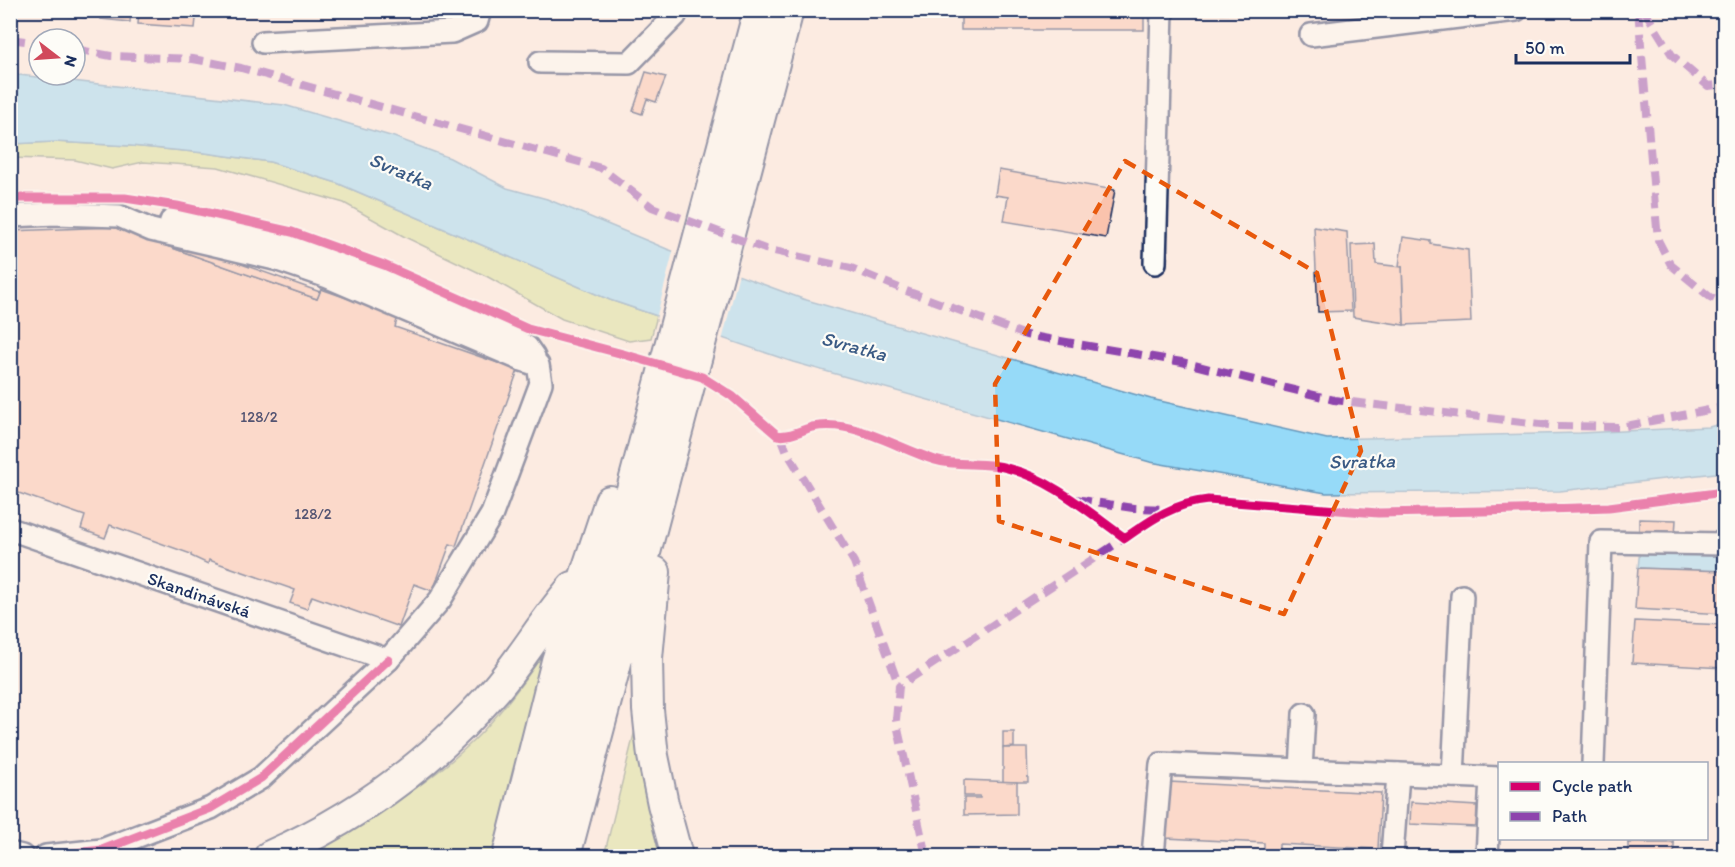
<svg xmlns="http://www.w3.org/2000/svg" width="1735" height="867" viewBox="0 0 1735 867" font-family="Itim,sans-serif">
  <rect width="100%" height="100%" fill="#fcebe1"/>
  <filter id="ink" filterUnits="userSpaceOnUse"><feTurbulence type="fractalNoise" baseFrequency=".0167" numOctaves="2"/><feDisplacementMap in="SourceGraphic" scale="12" xChannelSelector="R" yChannelSelector="G"/><feConvolveMatrix kernelMatrix="1 2 1 2 8 2 1 2 1" color-interpolation-filters="sRGB"/></filter>
  <g filter="url(#ink)">
    <g fill="#d5e396" stroke="#78897a" stroke-width="1.5">
      <path d="M 54,142 L 131,146 L 205,153 L 270,162 L 337,183 L 610,300 L 657,316 L 651,338 L 629,341 L 562,319 L 488,277 L 405,237 L 344,203 L 218,167 L 143,162 L 112,169 L 75,160 L 11,158 L 10,144 Z"/>
      <path d="M 558,632 L 498,856 L 307,856 C 368,819 433,784 483,731 C 512,700 535,666 558,632 Z"/>
      <path d="M 635,730 L 642,774 L 665,856 L 604,856 Z"/>
    </g>
    <g fill="#96daf8" stroke="#6596ba" stroke-width="1.5">
      <path d="M 10,74 L 284,105 L 394,137 L 450,158 L 507,188 L 547,199 L 667,249 L 803,299 L 1151,399 L 1327,439 L 1580,433 L 1709,427 L 1724,423 L 1724,472 L 1560,491 L 1326,493 L 1150,462 L 793,362 L 610,300 L 337,183 L 270,162 L 205,153 L 131,146 L 54,142 L 11,144 Z"/>
      <path d="M 1640,549 L 1724,553 L 1724,571 L 1638,568 Z"/>
    </g>
    <path fill="#fcebe1" d="M 674,248 L 739,273 L 722,341 L 656,319 Z"/>
    <g fill="#fac3ad" stroke="#1b2f5e" stroke-width="1.5">
      <path d="M 56,10 L 85,10 L 85,18 L 56,15 Z"/>
      <path d="M 102,10 L 131,10 L 130,22 L 101,19 Z"/>
      <path d="M 139,10 L 197,10 L 195,28 L 138,24 Z"/>
      <rect x="961" y="10" width="183" height="20"/>
      <path d="M 1222,10 L 1268,10 L 1222,13 Z"/>
      <path d="M 646,72 L 666,77 L 656,102 L 647,99 L 642,114 L 633,111 Z"/>
      <path d="M 999,170 L 1115,190 L 1106,238 L 1004,221 L 1008,197 L 995,195 Z"/>
      <path d="M 113,227 L 317,299 L 321,289 L 398,316 L 395,327 L 518,370 L 456,546 L 450,544 L 433,591 L 414,584 L 399,627 L 312,596 L 307,609 L 290,603 L 295,590 L 209,560 L 208,564 L 191,556 L 191,554 L 110,525 L 105,538 L 81,529 L 85,516 L 10,490 L 10,231 Z"/>
      <path d="M 1314,227 L 1347,232 L 1351,311 L 1318,312 Z"/>
      <path d="M 1403,237 L 1431,241 L 1431,244 L 1468,250 L 1471,322 L 1404,325 L 1402,266 L 1399,266 Z"/>
      <path d="M 147,239 L 235,245 L 230,260 L 320,292 L 317,299 Z"/>
      <path d="M 1375,244 L 1376,264 L 1402,267 L 1404,325 L 1353,317 L 1351,245 Z"/>
      <path d="M 1639,519 L 1676,520 L 1675,536 L 1639,534 Z"/>
      <path d="M 1638,568 L 1724,571 L 1724,614 L 1635,609 Z"/>
      <path d="M 1635,621 L 1724,625 L 1724,668 L 1632,663 Z"/>
      <path d="M 1003,732 L 1014,732 L 1014,747 L 1003,748 Z"/>
      <path d="M 1003,748 L 1027,748 L 1028,782 L 1003,782 Z"/>
      <path d="M 964,780 L 1017,782 L 1017,814 L 964,815 L 964,798 L 980,798 L 980,796 L 964,796 Z"/>
      <path d="M 1169,782 L 1381,793 L 1378,849 L 1279,844 L 1279,856 L 1291,856 L 1165,856 L 1166,850 L 1264,855 L 1264,843 L 1166,838 Z"/>
      <path d="M 1411,802 L 1477,806 L 1476,827 L 1410,824 Z"/>
      <rect x="1628" y="838" width="46" height="5"/>
      <rect x="1628" y="843" width="46" height="13"/>
    </g>
    <g fill="none" stroke-linecap="round" stroke-linejoin="round">
      <g stroke="#1b2f5e" stroke-width="26">
        <g id="minor">
          <path d="M 1311,35 L 1516,10"/>
          <path d="M 263,42 L 452,32 L 477,21 L 480,10"/>
          <path d="M 540,62 L 629,63 L 675,16 L 678,10"/>
          <path d="M 10,216 L 56,214 L 119,216 L 151,230 L 275,259 L 328,277 L 522,360 L 538,365 L 541,383 L 492,514 L 440,600 L 388,660 L 261,778 L 211,808 L 102,850 L 46,856"/>
          <path d="M 171,221 C 220,230 270,240 318,256 C 390,279 459,314 527,347 L 534,357"/>
          <path d="M 1155,263 L 1162,10"/>
          <path d="M 10,529 L 388,660"/>
          <path d="M 1304,714 L 1301,770 L 1500,778"/>
          <path d="M 1593,764 L 1601,542 L 1724,544"/>
          <path d="M 1453,776 L 1462,596"/>
          <path d="M 10,853 L 22,856"/>
          <path d="M 1153,856 L 1161,764 L 1301,770"/>
          <path d="M 1392,856 L 1398,774"/>
          <path d="M 1487,856 L 1491,778"/>
        </g>
      </g>
      <g stroke="#1b2f5e" stroke-width="34">
        <g id="highway">
          <path d="M 655,572 L 647,658 L 648,710 L 653,756 L 663,804 L 677,856"/>
          <path d="M 270,856 C 357,818 434,761 496,689 C 524,656 545,619 573,587"/>
          <path d="M 508,856 L 557,661 L 610,501"/>
          <path d="M 535,856 L 759,10"/>
          <path d="M 565,856 L 788,10"/>
        </g>
      </g>
      <use href="#minor" stroke="#fdfcf7" stroke-width="21"/>
      <use href="#highway" stroke="#fdfcf7" stroke-width="30"/>
      <g stroke="#8e44ad" stroke-width="8" stroke-dasharray="15 8" stroke-linecap="butt">
        <path d="M 1638,10 L 1658,240 L 1671,265 L 1710,297 L 1724,304"/>
        <path d="M 1644,10 L 1672,55 L 1708,86 L 1724,84"/>
        <path d="M 10,39 L 39,43"/>
        <path d="M 75,49 L 111,56 L 193,59 L 241,68 L 601,168 L 652,207 L 765,249 L 851,268 L 904,290 L 1026,335 L 1182,362 L 1334,400 L 1557,426 L 1621,427 L 1724,407"/>
        <path d="M 781,436 L 787,452 L 854,562 L 899,686"/>
        <path d="M 1076,499 L 1133,508 L 1168,509"/>
        <path d="M 926,856 L 896,720 L 899,686 L 1125,538"/>
      </g>
      <g stroke="#fdfcf7" stroke-width="13">
        <g id="cycleway">
          <path d="M 10,198 L 125,198 L 177,206 L 292,232 L 384,265 L 528,329 L 623,354 L 702,377 L 732,396 L 777,435 C 788,438 802,430 812,427 C 823,425 833,425 844,427 C 876,433 904,450 935,460 C 958,467 984,461 1007,468 C 1053,480 1087,511 1125,538 C 1152,519 1175,503 1208,500 L 1378,513 L 1483,511 L 1609,507 L 1724,492"/>
          <path d="M 46,856 L 102,850 L 211,808 L 261,778 L 388,660"/>
        </g>
      </g>
      <use href="#cycleway" stroke="#d6006c" stroke-width="9"/>
    </g>
  </g>
  <path d="M0 0H1735V867H0ZM 1125,161 L 1317,273 L 1361,451 L 1284,614 L 999,521 L 995,384 Z" fill="#fcebe1" fill-opacity=".55" fill-rule="evenodd"/>
  <path fill="none" stroke="#e8590c" stroke-width="4.5" stroke-dasharray="12 8" stroke-linejoin="round" d="M 1125,161 L 1317,273 L 1361,451 L 1284,614 L 999,521 L 995,384 Z"/>
  <g text-anchor="middle" stroke-width="4.5" stroke-linejoin="round" paint-order="stroke">
    <g font-size="15" fill="#535472">
      <text x="259" y="422">128/2</text>
      <text x="313" y="519">128/2</text>
    </g>
    <g font-size="18" fill="#1b2f5e" stroke="#fdfcf7">
      <text transform="translate(199 595) rotate(19)" y="6">Skandinávská</text>
    </g>
    <g font-size="20" font-style="italic" fill="#3a5a84" stroke="#fdfcf7">
      <text transform="translate(401 171) rotate(23)" y="7">Svratka</text>
      <text transform="translate(854 346) rotate(15)" y="7">Svratka</text>
      <text transform="translate(1362 461) rotate(-1)" y="7">Svratka</text>
    </g>
  </g>
  <rect width="1735" height="867" fill="none" stroke="#fdfcf7" stroke-width="36"/>
  <rect x="18" y="18" width="1699" height="831" fill="none" stroke="#1b2f5e" stroke-width="2" filter="url(#ink)"/>
  <rect x="1498" y="762" width="210" height="78" fill="#fdfcf7" stroke="#a3aaba" stroke-width="1.5"/>
  <rect x="1510" y="782" width="30" height="9" fill="#d6006c" stroke="#a3aaba" stroke-width="1.5"/>
  <text x="1552" y="792" font-size="18" fill="#1b2f5e">Cycle path</text>
  <rect x="1510" y="812" width="30" height="9" fill="#8e44ad" stroke="#a3aaba" stroke-width="1.5"/>
  <text x="1552" y="822" font-size="18" fill="#1b2f5e">Path</text>
  <g transform="translate(57 57) rotate(107)"><circle r="28" fill="#fdfcf7" stroke="#a3aaba" stroke-width="1.5"/>
  <path d="M0-4.5L10 22L0 15L-10 22Z" fill="#d1495b"/>
  <text y="-9" font-size="16" font-weight="bold" text-anchor="middle" fill="#1b2f5e">N</text>
  </g>
  <path d="M1516 54v9h114v-9" fill="none" stroke="#1b2f5e" stroke-width="3"/>
  <text x="1525" y="54" font-size="18" fill="#1b2f5e" stroke="#fdfcf7" stroke-width="4.5" paint-order="stroke">50 m</text>
</svg>
